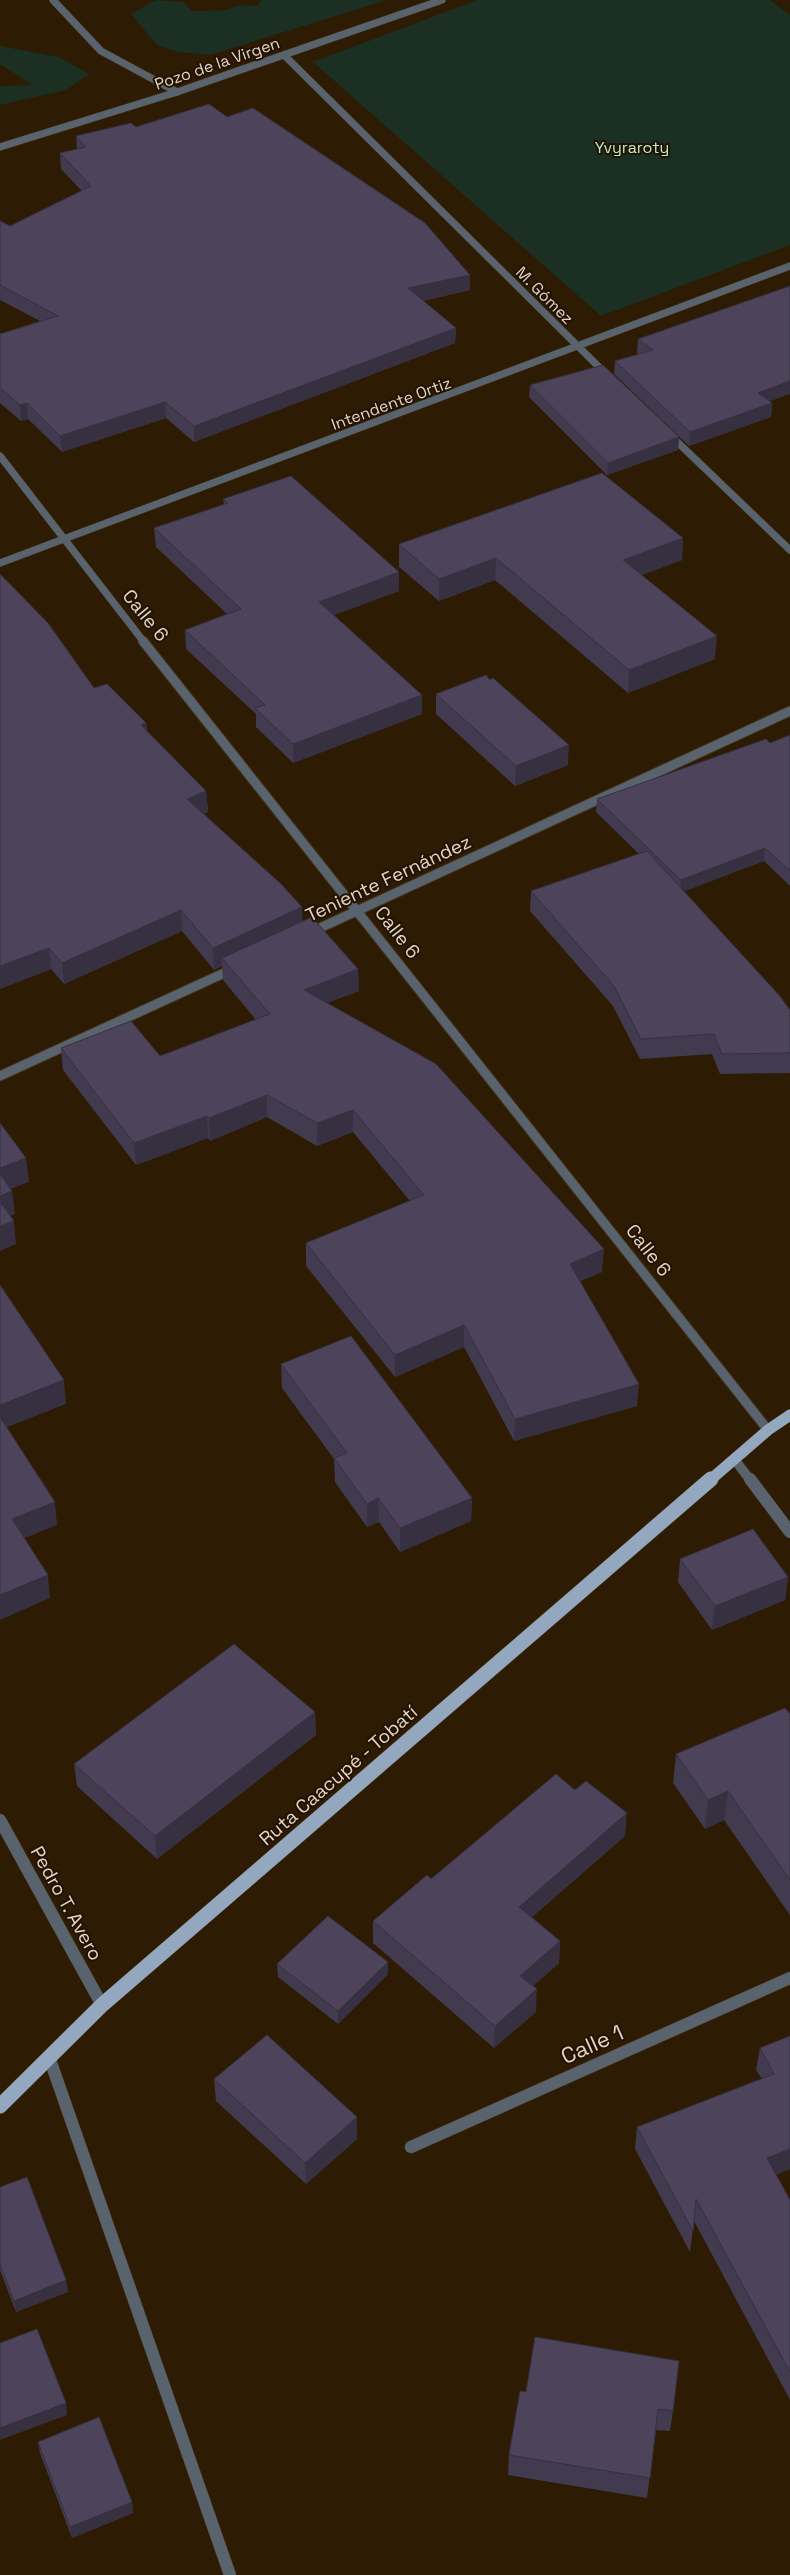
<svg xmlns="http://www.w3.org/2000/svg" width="790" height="2575" viewBox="0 0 790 2575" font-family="'Space Grotesk',sans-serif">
  <rect width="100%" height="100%" fill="#2d1b03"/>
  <g fill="#1b2f22">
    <path d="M 156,0 L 183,2 L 192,11 L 225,10 L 241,5 L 258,6 L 261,0 L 387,0 L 210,55 L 178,52 L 157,45 L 131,14 Z"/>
    <path d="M 477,0 L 770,0 L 790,15 L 790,245 L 601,316 L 313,62 Z"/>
    <path d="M 0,46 L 59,57 L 89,74 L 66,90 L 0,105 L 0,86 L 32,85 L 0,64 Z"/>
  </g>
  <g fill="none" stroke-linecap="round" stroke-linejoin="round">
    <g stroke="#46351e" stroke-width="8">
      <g id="minor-far2">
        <path d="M 53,0 L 101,51 L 177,92"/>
        <path d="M 284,55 L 607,375"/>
        <path d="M 0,147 L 177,92 L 442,0"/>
        <path d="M 670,435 L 790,550"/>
        <path d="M 0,456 L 144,642"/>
        <path d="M 0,563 L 790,266"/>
      </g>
    </g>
    <g stroke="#46351e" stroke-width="11">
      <g id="minor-far1">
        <path d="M 143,641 L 768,1430"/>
        <path d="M 309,933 L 790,711"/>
        <path d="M 0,1076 L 235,968"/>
        <path d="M 735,1460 L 751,1481"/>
      </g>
    </g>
    <g stroke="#46351e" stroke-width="13">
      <g id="minor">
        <path d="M 750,1479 L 790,1532"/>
        <path d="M 0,1820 L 102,2005"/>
        <path d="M 49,2057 L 230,2575"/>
        <path d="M 411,2147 L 790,1978"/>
      </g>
    </g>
    <g stroke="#46351e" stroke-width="12">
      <path id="primary-far1" d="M 709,1481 L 768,1430 L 790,1415"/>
    </g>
    <g stroke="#46351e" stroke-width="16">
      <path id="primary" d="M 0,2106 L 102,2005 L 711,1479"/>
    </g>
    <use href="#minor-far2" stroke="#59636e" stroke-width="7"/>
    <use href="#minor-far1" stroke="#59636e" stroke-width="9"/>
    <use href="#minor" stroke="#59636e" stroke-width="12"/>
    <use href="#primary-far1" stroke="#93a8be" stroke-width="11"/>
    <use href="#primary" stroke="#93a8be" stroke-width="15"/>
  </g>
  <g fill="#423a4f">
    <path d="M 136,127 L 470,290 L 423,301 L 456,328 L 455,343 L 194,442 L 166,418 L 62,452 L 28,419 L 21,421 L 0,403 L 0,334 L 40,321 L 0,300 L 0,221 L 10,226 L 82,191 L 61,169 L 60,153 L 77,149 L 76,136 Z"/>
    <path d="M 638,339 L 770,401 L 772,403 L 771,417 L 689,446 L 614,374 L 615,361 L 639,354 L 637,353 Z"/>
    <path d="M 530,385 L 679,437 L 678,450 L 607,475 L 529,397 Z"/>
    <path d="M 223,499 L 399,591 L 334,615 L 422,695 L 422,714 L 293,763 L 256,727 L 256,714 L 186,649 L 185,630 L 227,614 L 156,547 L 154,528 L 224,505 Z"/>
    <path d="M 683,538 L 682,560 L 642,575 L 715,659 L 628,693 L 495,580 L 439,601 L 399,567 L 399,544 Z"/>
    <path d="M 0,574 L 94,688 L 146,723 L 147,731 L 206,791 L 208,812 L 204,814 L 303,921 L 358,969 L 359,991 L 327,1003 L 602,1272 L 580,1281 L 637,1406 L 514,1441 L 464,1347 L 395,1377 L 306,1266 L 306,1243 L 410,1201 L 353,1132 L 317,1146 L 267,1117 L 210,1141 L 208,1138 L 136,1165 L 63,1070 L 61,1048 L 160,1056 L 256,1020 L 223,980 L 222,966 L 214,970 L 182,931 L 64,984 L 51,969 L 0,989 Z"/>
    <path d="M 436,694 L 568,765 L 515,786 L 436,714 Z"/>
    <path d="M 790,735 L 790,886 L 764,861 L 684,891 L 790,1010 L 790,1073 L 720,1074 L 712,1054 L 640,1059 L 613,1006 L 530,911 L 531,891 L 639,854 L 596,812 L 597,799 L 770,743 Z"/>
    <path d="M 281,1364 L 472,1498 L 471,1521 L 400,1552 L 379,1522 L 367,1527 L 335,1482 L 334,1459 L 282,1388 Z"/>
    <path d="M 680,1559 L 788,1577 L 785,1600 L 712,1630 L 678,1582 Z"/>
    <path d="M 315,1712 L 316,1735 L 157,1859 L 77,1786 L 74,1764 Z"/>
    <path d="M 790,1714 L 790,1915 L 724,1820 L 705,1829 L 673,1783 L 676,1754 Z"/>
    <path d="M 625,1836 L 532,1917 L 560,1941 L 559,1963 L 533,1986 L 536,2012 L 494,2048 L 373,1943 L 373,1921 L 431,1879 Z"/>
    <path d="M 277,1964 L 388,1974 L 338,2024 L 278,1977 Z"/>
    <path d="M 790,2036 L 790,2169 L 776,2175 L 790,2200 L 790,2400 L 694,2221 L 690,2252 L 635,2149 L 637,2127 L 762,2079 L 756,2070 L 760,2048 Z"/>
    <path d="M 214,2079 L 357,2117 L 357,2139 L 306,2184 L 216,2101 Z"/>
    <path d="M 0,2187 L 66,2280 L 68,2292 L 16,2312 L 0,2270 Z"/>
    <path d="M 520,2391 L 673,2411 L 670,2431 L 656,2430 L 647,2498 L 508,2475 L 509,2455 Z"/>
    <path d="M 38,2442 L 132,2502 L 133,2513 L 72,2538 L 40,2453 Z"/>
  </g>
  <g fill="#363040">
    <path d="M 470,275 L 470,290 L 408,304 L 408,288 Z"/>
    <path d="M 456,328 L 455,343 L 194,442 L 194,426 Z"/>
    <path d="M 790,381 L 790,394 L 757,406 L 758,393 Z"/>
    <path d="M 165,402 L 166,418 L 62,452 L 60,436 Z"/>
    <path d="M 27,403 L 28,419 L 21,421 L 20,405 Z"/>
    <path d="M 772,403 L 771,417 L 689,446 L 690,432 Z"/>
    <path d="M 679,437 L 678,450 L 607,475 L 608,463 Z"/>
    <path d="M 683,538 L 682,560 L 622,582 L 623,560 Z"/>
    <path d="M 496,558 L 495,580 L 439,601 L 439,579 Z"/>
    <path d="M 399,572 L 399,591 L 320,620 L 319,602 Z"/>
    <path d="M 717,636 L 715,659 L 628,693 L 629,670 Z"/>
    <path d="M 422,695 L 422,714 L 293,763 L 293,744 Z"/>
    <path d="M 146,723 L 147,745 L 141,725 Z"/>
    <path d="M 569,745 L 568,765 L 515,786 L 516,766 Z"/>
    <path d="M 206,791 L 208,812 L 188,820 L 187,799 Z"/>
    <path d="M 765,848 L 764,861 L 680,893 L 681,880 Z"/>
    <path d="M 302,907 L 303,929 L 222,958 L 222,966 L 214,970 L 213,948 Z"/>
    <path d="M 181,910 L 182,931 L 64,984 L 62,963 Z"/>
    <path d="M 49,948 L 51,969 L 0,989 L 0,966 Z"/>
    <path d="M 358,969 L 359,991 L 304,1012 L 304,990 Z"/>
    <path d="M 267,1095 L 267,1117 L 210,1141 L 209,1118 Z"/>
    <path d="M 353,1110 L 353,1132 L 317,1146 L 317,1123 Z"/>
    <path d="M 207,1116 L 208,1138 L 136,1165 L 134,1143 Z"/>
    <path d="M 26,1158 L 29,1182 L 0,1193 L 0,1168 Z"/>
    <path d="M 12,1191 L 15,1214 L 0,1221 L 0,1196 Z"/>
    <path d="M 14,1221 L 16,1244 L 0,1251 L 0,1226 Z"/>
    <path d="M 604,1249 L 602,1272 L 569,1286 L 570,1264 Z"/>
    <path d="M 464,1325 L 464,1347 L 395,1377 L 395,1355 Z"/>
    <path d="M 64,1380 L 66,1404 L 0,1430 L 0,1405 Z"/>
    <path d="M 639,1384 L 637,1406 L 514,1441 L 515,1419 Z"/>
    <path d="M 378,1498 L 379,1522 L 367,1527 L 367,1504 Z"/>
    <path d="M 472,1498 L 471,1521 L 400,1552 L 400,1528 Z"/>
    <path d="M 55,1502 L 57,1525 L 15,1542 L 12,1519 Z"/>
    <path d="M 48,1575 L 50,1598 L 0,1620 L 0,1595 Z"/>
    <path d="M 788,1577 L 785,1600 L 712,1630 L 715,1606 Z"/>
    <path d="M 315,1712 L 316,1735 L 157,1859 L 155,1836 Z"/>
    <path d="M 728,1791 L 724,1820 L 705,1829 L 708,1800 Z"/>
    <path d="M 627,1813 L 625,1836 L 518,1929 L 519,1907 Z"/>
    <path d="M 560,1941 L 559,1963 L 519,1998 L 520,1976 Z"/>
    <path d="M 388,1962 L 388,1974 L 338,2024 L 338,2011 Z"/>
    <path d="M 537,1989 L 536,2012 L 494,2048 L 495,2026 Z"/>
    <path d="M 357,2117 L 357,2139 L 306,2184 L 305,2163 Z"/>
    <path d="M 790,2149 L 790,2169 L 763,2180 L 767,2158 Z"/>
    <path d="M 66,2280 L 68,2292 L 16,2312 L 14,2301 Z"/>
    <path d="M 66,2403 L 67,2415 L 0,2440 L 0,2428 Z"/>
    <path d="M 132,2502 L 133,2513 L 72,2538 L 70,2527 Z"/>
  </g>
  <g fill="#4d445c" stroke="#363040">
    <path d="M 209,104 L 227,117 L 253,108 L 425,223 L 470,275 L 408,288 L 456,328 L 194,426 L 165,402 L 60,436 L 27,403 L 20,405 L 0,388 L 0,334 L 58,316 L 0,285 L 0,221 L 10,226 L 91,186 L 60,153 L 86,147 L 76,136 L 131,123 L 136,127 Z"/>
    <path d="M 790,286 L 790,381 L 758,393 L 772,403 L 690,432 L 615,361 L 653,350 L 638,339 Z"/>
    <path d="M 603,365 L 679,437 L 608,463 L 530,385 Z"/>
    <path d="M 602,473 L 683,538 L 623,560 L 717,636 L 629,670 L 496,558 L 439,579 L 399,544 Z"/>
    <path d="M 291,476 L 399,572 L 319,602 L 422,695 L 293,744 L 255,708 L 265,705 L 185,630 L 241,609 L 154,528 L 228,503 L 223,499 Z"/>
    <path d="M 0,574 L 48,623 L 94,688 L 107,684 L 146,723 L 141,725 L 206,791 L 187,799 L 281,884 L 302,907 L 213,948 L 181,910 L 62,963 L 49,948 L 0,966 Z"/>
    <path d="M 486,675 L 490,680 L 493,678 L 569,745 L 516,766 L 436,694 Z"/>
    <path d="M 790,735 L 790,871 L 765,848 L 681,880 L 597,799 L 766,739 L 770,743 Z"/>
    <path d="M 647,851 L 779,995 L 790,1010 L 790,1053 L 722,1054 L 714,1034 L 641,1039 L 614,986 L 531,891 Z"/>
    <path d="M 312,917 L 358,969 L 304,990 L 436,1064 L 604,1249 L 570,1264 L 639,1384 L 515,1419 L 464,1325 L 395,1355 L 306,1243 L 424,1195 L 353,1110 L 317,1123 L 267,1095 L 209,1118 L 207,1116 L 134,1143 L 61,1048 L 131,1021 L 160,1056 L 270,1014 L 222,958 Z"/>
    <path d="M 0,1123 L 26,1158 L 0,1168 Z"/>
    <path d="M 0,1174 L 12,1191 L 0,1196 Z"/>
    <path d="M 0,1202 L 14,1221 L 0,1226 Z"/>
    <path d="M 0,1285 L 64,1380 L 0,1405 Z"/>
    <path d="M 351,1336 L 472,1498 L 400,1528 L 378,1498 L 367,1504 L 334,1458 L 347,1453 L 281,1364 Z"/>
    <path d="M 0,1417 L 55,1502 L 12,1519 L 48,1575 L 0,1595 Z"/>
    <path d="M 753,1529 L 788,1577 L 715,1606 L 680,1559 Z"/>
    <path d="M 234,1644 L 315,1712 L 155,1836 L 74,1764 Z"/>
    <path d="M 785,1708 L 790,1714 L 790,1880 L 728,1791 L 708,1800 L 676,1754 Z"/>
    <path d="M 556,1774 L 575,1790 L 586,1781 L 627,1813 L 519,1907 L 560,1941 L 520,1976 L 537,1989 L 495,2026 L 373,1921 L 427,1875 L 431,1879 Z"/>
    <path d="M 328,1916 L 388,1962 L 338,2011 L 277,1964 Z"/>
    <path d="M 267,2035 L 357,2117 L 305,2163 L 214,2079 Z"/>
    <path d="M 790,2036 L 790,2149 L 767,2158 L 790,2200 L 790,2372 L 696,2199 L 693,2231 L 637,2127 L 774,2074 L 760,2048 Z"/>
    <path d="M 27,2177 L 66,2280 L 14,2301 L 0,2264 L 0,2187 Z"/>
    <path d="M 37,2329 L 66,2403 L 0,2428 L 0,2343 Z"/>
    <path d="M 535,2337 L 679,2361 L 673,2411 L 658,2409 L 650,2478 L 509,2455 L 520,2391 L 526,2392 Z"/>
    <path d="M 99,2417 L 132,2502 L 70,2527 L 38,2442 Z"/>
  </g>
  <g text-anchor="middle" stroke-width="4" stroke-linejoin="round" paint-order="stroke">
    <g font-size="16" fill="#e1d5c7" stroke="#231200">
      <text transform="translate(217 63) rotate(-19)" y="6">Pozo de la Virgen</text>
      <text transform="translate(545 295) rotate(45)" y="6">M. Gómez</text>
      <text transform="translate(391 403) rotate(-20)" y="6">Intendente Ortiz</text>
    </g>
    <g font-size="16" fill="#baedc9" stroke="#231200">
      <text x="632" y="153">Yvyraroty</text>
    </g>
    <g font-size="19" fill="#e1d5c7" stroke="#231200">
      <text transform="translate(146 615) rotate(51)" y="7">Calle 6</text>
      <text transform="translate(388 878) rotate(-25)" y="7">Teniente Fernández</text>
      <text transform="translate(398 932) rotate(52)" y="7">Calle 6</text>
      <text transform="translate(649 1250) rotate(52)" y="7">Calle 6</text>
      <text transform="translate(338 1775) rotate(-41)" y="7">Ruta Caacupé - Tobatí</text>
      <text transform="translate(67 1903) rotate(61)" y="7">Pedro T. Avero</text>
    </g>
    <g font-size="22" fill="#e1d5c7" stroke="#231200">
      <text transform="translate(592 2044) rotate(-24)" y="8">Calle 1</text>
    </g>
  </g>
</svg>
